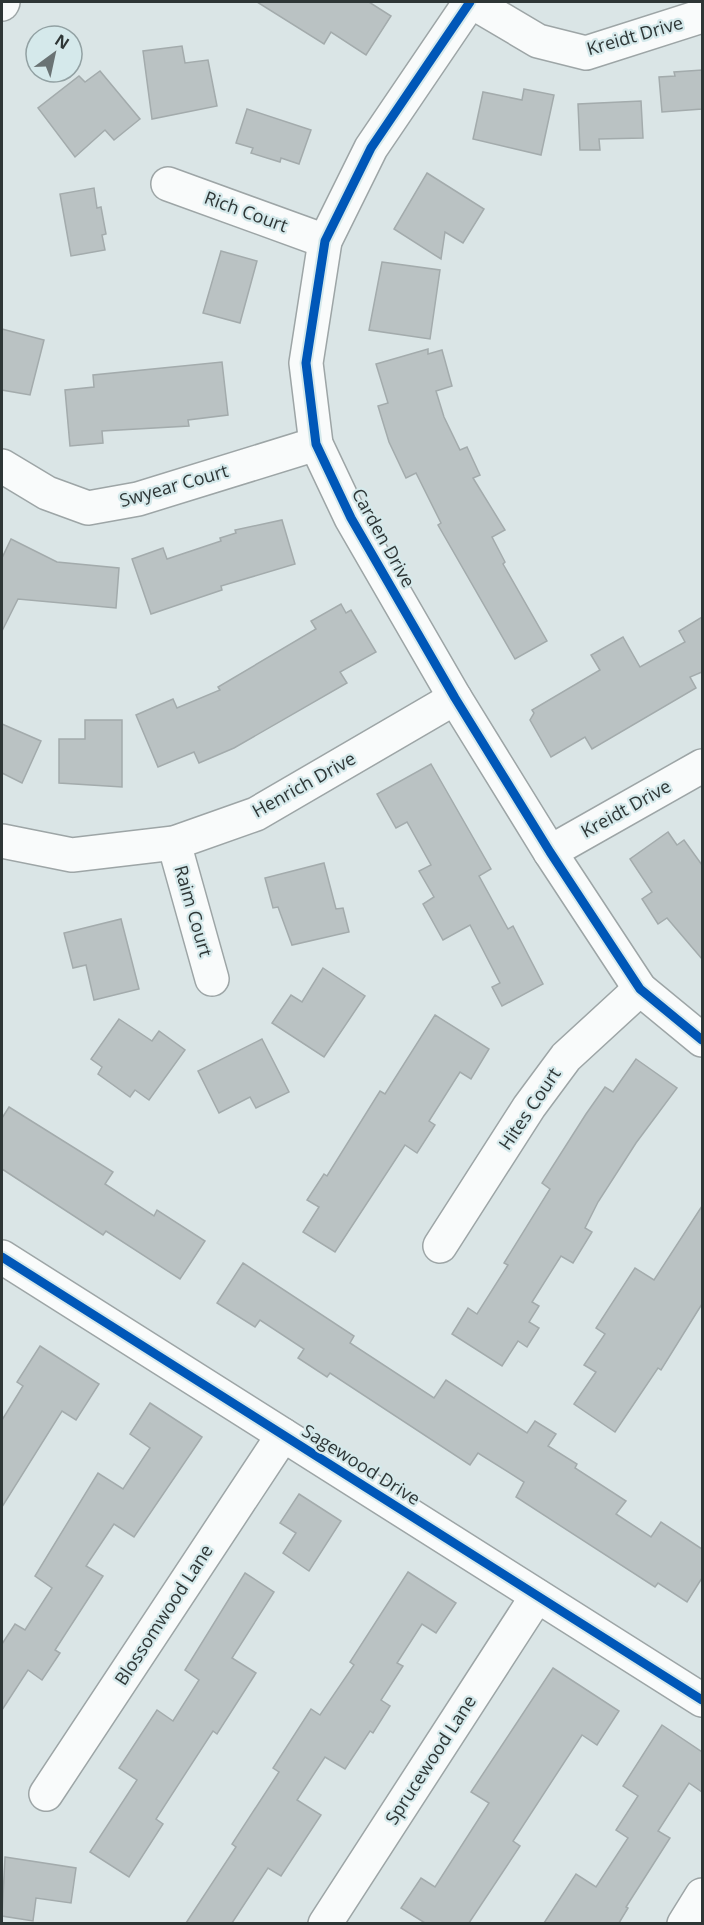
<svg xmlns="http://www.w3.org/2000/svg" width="704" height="1925" viewBox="0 0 704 1925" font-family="'Open Sans',sans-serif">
  <rect width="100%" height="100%" fill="#dae5e6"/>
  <g fill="#bac2c3" stroke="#a3abac" stroke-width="1.5">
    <path d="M 257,2 L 369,2 L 391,16 L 366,55 L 331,32 L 324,44 Z"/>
    <path d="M 182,46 L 185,63 L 208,60 L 217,106 L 152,119 L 143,51 Z"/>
    <path d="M 702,70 L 702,109 L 662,112 L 659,77 L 675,76 L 674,72 Z"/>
    <path d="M 100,71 L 140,119 L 114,140 L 105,130 L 75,157 L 38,108 L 79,76 L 85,82 Z"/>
    <path d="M 524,89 L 554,95 L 541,155 L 473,139 L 483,92 L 522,100 Z"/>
    <path d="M 641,101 L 643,138 L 599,139 L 600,150 L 580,150 L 578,104 Z"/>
    <path d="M 247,109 L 311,130 L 299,164 L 281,158 L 280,162 L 251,153 L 253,148 L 236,143 Z"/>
    <path d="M 427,173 L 484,209 L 463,243 L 445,232 L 441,259 L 394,229 Z"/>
    <path d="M 94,188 L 97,208 L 101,207 L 106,234 L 102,235 L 105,250 L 71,256 L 60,194 Z"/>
    <path d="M 221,251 L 257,261 L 240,323 L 203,313 Z"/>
    <path d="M 382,262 L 440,270 L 430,339 L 369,330 Z"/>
    <path d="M 2,329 L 44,340 L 30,395 L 2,390 Z"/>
    <path d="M 428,349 L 428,354 L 442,350 L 452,386 L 436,391 L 444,417 L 460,450 L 467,447 L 480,475 L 473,478 L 505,530 L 492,537 L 505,562 L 503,564 L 547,641 L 515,659 L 438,525 L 441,523 L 416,473 L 406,478 L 389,442 L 378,406 L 388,403 L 376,364 Z"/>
    <path d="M 222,362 L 228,415 L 188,420 L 189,426 L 102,431 L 103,443 L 70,446 L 65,390 L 94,387 L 93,375 Z"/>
    <path d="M 282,520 L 295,564 L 221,586 L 222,590 L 151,614 L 132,559 L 163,548 L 167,559 L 221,541 L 220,538 L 236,533 L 235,530 Z"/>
    <path d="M 11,539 L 57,562 L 119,568 L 116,608 L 18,599 L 2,631 L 2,558 Z"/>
    <path d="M 341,604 L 346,613 L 351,610 L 376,652 L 340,672 L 347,683 L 234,748 L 199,763 L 194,752 L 158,767 L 136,715 L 173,699 L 177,708 L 220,690 L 218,687 L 316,629 L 311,621 Z"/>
    <path d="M 702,617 L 702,672 L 690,677 L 696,688 L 592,749 L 585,737 L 551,757 L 530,720 L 534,713 L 532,710 L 600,670 L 591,655 L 623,637 L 640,667 L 685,642 L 679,631 Z"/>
    <path d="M 85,720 L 122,720 L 122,787 L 59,783 L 59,739 L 85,739 Z"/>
    <path d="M 2,724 L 41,741 L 22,783 L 2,773 Z"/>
    <path d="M 431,764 L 491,869 L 479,876 L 508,929 L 513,926 L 543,984 L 502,1006 L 492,987 L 500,983 L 470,925 L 443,940 L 423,904 L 434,897 L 419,871 L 431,865 L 407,822 L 396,828 L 377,794 Z"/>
    <path d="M 668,832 L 677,845 L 684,840 L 702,865 L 702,959 L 667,918 L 658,924 L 642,899 L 652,892 L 630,859 Z"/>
    <path d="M 324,863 L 336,909 L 343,908 L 349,932 L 292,945 L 278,907 L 273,908 L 265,878 Z"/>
    <path d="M 121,919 L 139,989 L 94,1000 L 86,965 L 73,968 L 64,933 Z"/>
    <path d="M 323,968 L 365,996 L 324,1057 L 272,1023 L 291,995 L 302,1002 Z"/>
    <path d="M 435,1015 L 489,1049 L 471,1079 L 460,1072 L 429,1121 L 435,1125 L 417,1153 L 405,1145 L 335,1252 L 303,1232 L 319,1207 L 307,1200 L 324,1174 L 327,1176 L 380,1091 L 385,1094 Z"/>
    <path d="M 119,1019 L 152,1041 L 159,1031 L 185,1050 L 149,1100 L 135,1090 L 130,1097 L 98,1074 L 102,1067 L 91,1059 Z"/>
    <path d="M 262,1039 L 289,1092 L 256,1108 L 250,1097 L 219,1113 L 198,1071 Z"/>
    <path d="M 636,1059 L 677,1088 L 636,1143 L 598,1202 L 585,1228 L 592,1232 L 573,1263 L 561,1256 L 532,1302 L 539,1306 L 529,1322 L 539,1328 L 527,1347 L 518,1341 L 502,1366 L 452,1334 L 468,1308 L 477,1314 L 508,1265 L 504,1263 L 550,1189 L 542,1183 L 586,1114 L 605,1087 L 613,1092 Z"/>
    <path d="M 9,1107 L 113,1172 L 105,1184 L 154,1216 L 157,1210 L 205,1241 L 180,1279 L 106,1231 L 103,1235 L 2,1169 L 2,1118 Z"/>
    <path d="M 702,1206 L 702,1304 L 661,1370 L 658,1368 L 615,1432 L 574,1404 L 596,1372 L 584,1365 L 605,1334 L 596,1328 L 635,1268 L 654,1280 Z"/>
    <path d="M 243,1263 L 354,1336 L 350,1343 L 434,1398 L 446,1380 L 527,1433 L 535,1421 L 556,1434 L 548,1446 L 577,1464 L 575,1468 L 626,1501 L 616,1514 L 651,1537 L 661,1522 L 702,1549 L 702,1578 L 687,1602 L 658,1583 L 655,1587 L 516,1497 L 524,1482 L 478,1453 L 470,1465 L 330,1373 L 327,1377 L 298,1358 L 304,1349 L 260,1320 L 255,1327 L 217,1303 Z"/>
    <path d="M 40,1346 L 99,1384 L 76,1420 L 62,1411 L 2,1507 L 2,1420 L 23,1386 L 17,1382 Z"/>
    <path d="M 150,1403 L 202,1437 L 134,1537 L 114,1524 L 86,1566 L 103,1576 L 55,1650 L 60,1653 L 42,1680 L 28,1670 L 2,1710 L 2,1644 L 15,1624 L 25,1630 L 52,1588 L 35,1576 L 98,1473 L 123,1489 L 150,1448 L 130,1434 Z"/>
    <path d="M 299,1494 L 341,1521 L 309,1571 L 283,1553 L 296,1533 L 280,1523 Z"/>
    <path d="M 408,1572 L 456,1603 L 436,1633 L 422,1624 L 397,1663 L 403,1666 L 381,1700 L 390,1706 L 373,1733 L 370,1731 L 345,1769 L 325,1757 L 297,1800 L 321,1815 L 281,1876 L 268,1868 L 232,1923 L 186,1923 L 236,1847 L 232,1844 L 279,1772 L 273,1768 L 311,1709 L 320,1715 L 354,1665 L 350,1662 Z"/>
    <path d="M 245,1573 L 274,1592 L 232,1658 L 256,1673 L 217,1734 L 213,1731 L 156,1819 L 163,1824 L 129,1877 L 90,1852 L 137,1780 L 119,1768 L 157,1710 L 173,1721 L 199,1680 L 185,1670 Z"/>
    <path d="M 553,1668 L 619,1711 L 597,1745 L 582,1735 L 513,1841 L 520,1846 L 469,1923 L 425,1923 L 401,1908 L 421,1878 L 435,1887 L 489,1803 L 471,1792 Z"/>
    <path d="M 662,1725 L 702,1752 L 702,1792 L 689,1783 L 658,1831 L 670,1838 L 626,1907 L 628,1908 L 619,1923 L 544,1923 L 576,1874 L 596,1887 L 628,1838 L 616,1830 L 638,1796 L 623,1786 Z"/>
    <path d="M 5,1857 L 76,1868 L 71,1903 L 36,1898 L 33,1921 L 2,1916 Z"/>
  </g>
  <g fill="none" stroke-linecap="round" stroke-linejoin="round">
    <g stroke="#9da5a6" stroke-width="36">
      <g id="minor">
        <path d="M 470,2 L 371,148 L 325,241 L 306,363 L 316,444 L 351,518 L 455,698 L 550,852 L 640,989 L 702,1040"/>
        <path d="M 472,2 L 538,41 L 586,53 L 702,16"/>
        <path d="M 168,184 L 325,241"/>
        <path d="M 2,466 L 47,493 L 88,508 L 138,499 L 316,444"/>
        <path d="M 2,841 L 72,855 L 174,843 L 256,814 L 455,698"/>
        <path d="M 174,843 L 212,979"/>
        <path d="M 550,852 L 702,766"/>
        <path d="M 440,1246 L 529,1107 L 566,1057 L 640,989"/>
        <path d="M 2,1257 L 702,1700"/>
        <path d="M 46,1794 L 283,1435"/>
        <path d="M 325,1924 L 537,1596"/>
        <path d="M 684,1924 L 702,1895"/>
      </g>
    </g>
    <g stroke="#9da5a6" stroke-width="36">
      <path id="major" d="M 2,4 L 3,2"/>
    </g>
    <use href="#minor" stroke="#f9fbfb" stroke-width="33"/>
    <use href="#major" stroke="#f9fbfb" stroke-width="33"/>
    <g stroke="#d5e9eb" stroke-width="13">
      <g id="cycleway">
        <path d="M 470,2 L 371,148 L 325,241 L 306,363 L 316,444 L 351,518 L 455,698 L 550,852 L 640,989 L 702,1040"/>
        <path d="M 2,1257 L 702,1700"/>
      </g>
    </g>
    <use href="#cycleway" stroke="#0057b8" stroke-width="9"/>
  </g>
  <g text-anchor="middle" stroke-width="4.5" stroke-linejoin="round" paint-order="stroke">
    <g font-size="18" fill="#2e3636" stroke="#d5e9eb">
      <text transform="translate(635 36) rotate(-16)" y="6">Kreidt Drive</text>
      <text transform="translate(246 212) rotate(20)" y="6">Rich Court</text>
      <text transform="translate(174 486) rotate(-16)" y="6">Swyear Court</text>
      <text transform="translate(383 538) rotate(61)" y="6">Carden Drive</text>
      <text transform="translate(304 785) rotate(-29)" y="6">Henrich Drive</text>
      <text transform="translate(626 809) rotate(-29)" y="6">Kreidt Drive</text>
      <text transform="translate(193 911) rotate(74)" y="6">Raim Court</text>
      <text transform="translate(530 1109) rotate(-56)" y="6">Hites Court</text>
      <text transform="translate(361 1465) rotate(32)" y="6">Sagewood Drive</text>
      <text transform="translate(164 1615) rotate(-57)" y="6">Blossomwood Lane</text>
      <text transform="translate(431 1760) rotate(-57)" y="6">Sprucewood Lane</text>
    </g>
  </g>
  <rect width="704" height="1925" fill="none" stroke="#2e3636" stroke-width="6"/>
  <g transform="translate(54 54) rotate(33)"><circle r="28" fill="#d5e9eb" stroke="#92a1a3" stroke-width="1.5"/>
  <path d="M0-4.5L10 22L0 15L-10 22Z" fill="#6a7374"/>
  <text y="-9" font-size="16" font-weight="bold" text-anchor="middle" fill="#2e3636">N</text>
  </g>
</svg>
